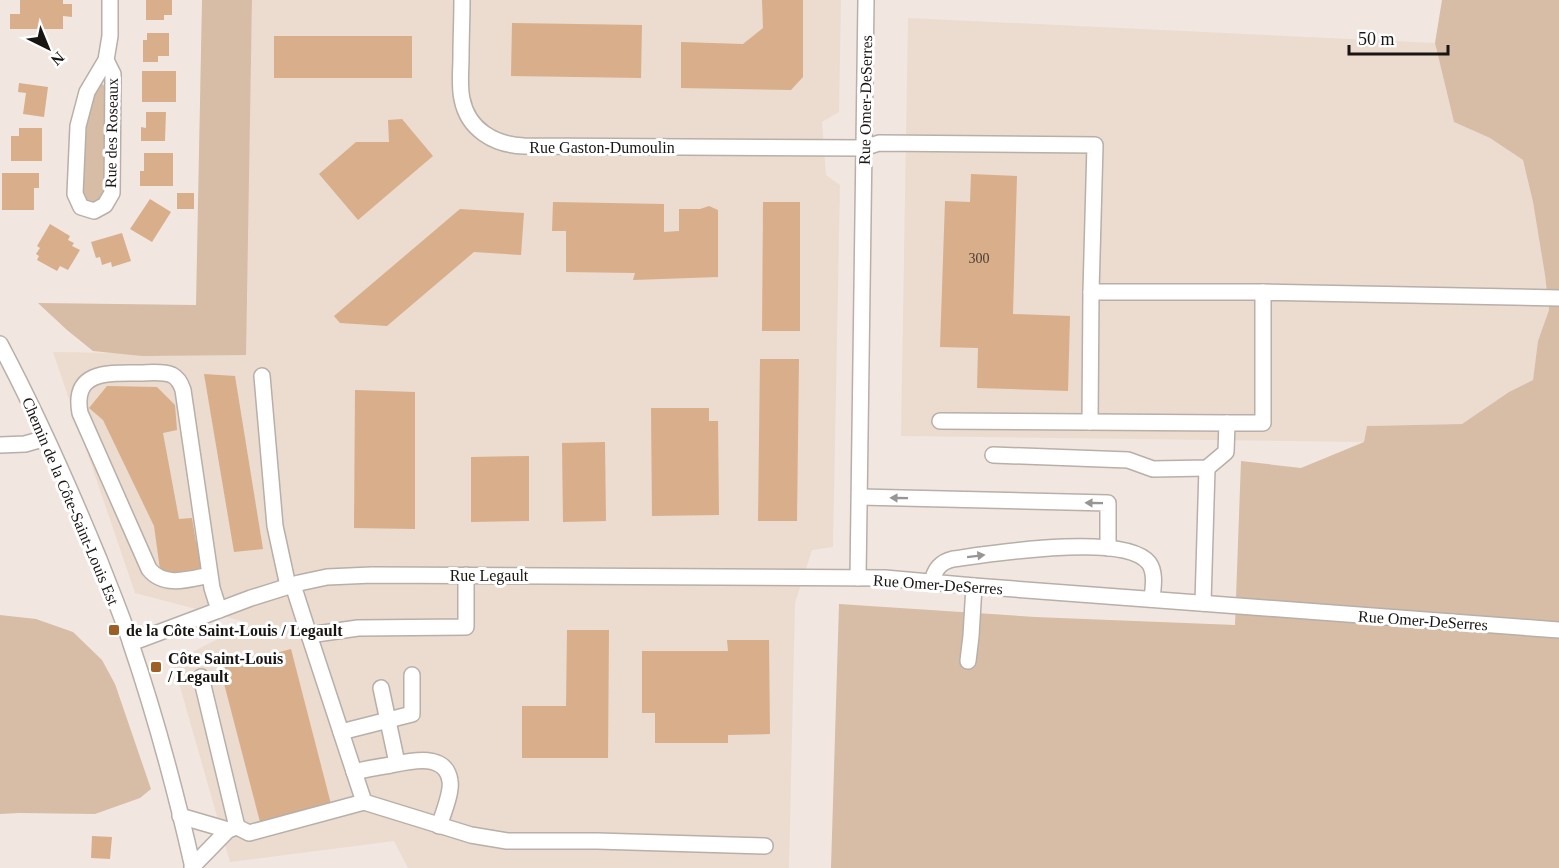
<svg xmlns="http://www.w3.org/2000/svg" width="1559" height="868" viewBox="0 0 1559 868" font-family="Georgia,serif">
  <rect width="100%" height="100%" fill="#f1e7e0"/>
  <g fill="#ecdbcf">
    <path d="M 252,0 L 841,0 L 839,112 L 822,122 L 826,175 L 840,185 L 833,547 L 812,550 L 795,603 L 789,868 L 408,868 L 394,841 L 230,862 L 173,662 L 249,623 L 135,593 L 53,352 L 245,355 Z"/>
    <path d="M 908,18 L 1435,43 L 1454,122 L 1490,138 L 1523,160 L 1533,202 L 1545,275 L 1549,311 L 1538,341 L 1533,380 L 1509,392 L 1462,424 L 1367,426 L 1364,442 L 901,436 Z"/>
  </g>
  <g fill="#d7bca6">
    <path d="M 202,0 L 252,0 L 246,355 L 142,356 L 93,351 L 67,330 L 38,303 L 196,305 Z"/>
    <path d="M 1442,0 L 1559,0 L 1559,868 L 831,868 L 839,604 L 1035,617 L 1235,625 L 1241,461 L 1301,468 L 1364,442 L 1367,426 L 1462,424 L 1509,392 L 1533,380 L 1538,341 L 1549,310 L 1545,275 L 1533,202 L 1523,160 L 1490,138 L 1454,122 L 1435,43 Z"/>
    <path d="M 102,84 L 105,86 L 106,92 L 104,192 L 100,202 C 89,206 83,201 81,191 C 82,167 82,98 102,84 Z"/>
    <path d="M 0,615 L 36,619 L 73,632 L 102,660 L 115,684 L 151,789 L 140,798 L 95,814 L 19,813 L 0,814 Z"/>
  </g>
  <g fill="#d9ae8b">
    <path d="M 20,0 L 63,0 L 63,4 L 72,4 L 72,17 L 63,16 L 63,29 L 10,29 L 10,14 L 20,14 Z"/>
    <path d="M 146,0 L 172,0 L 172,15 L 164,15 L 164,20 L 146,20 Z"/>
    <path d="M 762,0 L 803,0 L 803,77 L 791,90 L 681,88 L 681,42 L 743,44 L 763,28 Z"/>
    <path d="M 512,23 L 642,25 L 641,78 L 511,76 Z"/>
    <path d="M 147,33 L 169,33 L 169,56 L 158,56 L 158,62 L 143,62 L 143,40 L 147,40 Z"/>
    <rect x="274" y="36" width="138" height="42"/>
    <rect x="142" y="71" width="34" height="31"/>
    <path d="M 19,83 L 48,87 L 44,117 L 23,114 L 26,93 L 18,92 Z"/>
    <path d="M 146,112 L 166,112 L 165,141 L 141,141 L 141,127 L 146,128 Z"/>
    <path d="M 402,119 L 433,156 L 358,220 L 319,174 L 356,142 L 389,142 L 388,120 Z"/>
    <path d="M 19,128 L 42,128 L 42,161 L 11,161 L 11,136 L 19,136 Z"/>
    <path d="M 144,153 L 173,153 L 173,186 L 140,186 L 140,171 L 144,171 Z"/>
    <path d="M 2,173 L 39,173 L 39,188 L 34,188 L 34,210 L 2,210 Z"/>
    <path d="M 971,174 L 1017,176 L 1013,314 L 1070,316 L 1068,391 L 977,388 L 978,348 L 940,347 L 945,201 L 970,202 Z"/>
    <rect x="177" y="193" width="17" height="16"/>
    <path d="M 150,199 L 171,212 L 152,242 L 130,229 Z"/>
    <path d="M 553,202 L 664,204 L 664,232 L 679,231 L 679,209 L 700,209 L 709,206 L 718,210 L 718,277 L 633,280 L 635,273 L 566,272 L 566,231 L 552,231 Z"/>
    <path d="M 763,202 L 800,202 L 800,331 L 762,331 Z"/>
    <path d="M 460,209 L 524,213 L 521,255 L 474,252 L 387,326 L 340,323 L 334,316 Z"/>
    <path d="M 50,224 L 70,236 L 68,240 L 74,243 L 72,246 L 80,250 L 68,270 L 60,266 L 57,271 L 37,260 L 39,256 L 36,254 L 40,248 L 37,246 Z"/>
    <path d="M 122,233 L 131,261 L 112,267 L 111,262 L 102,265 L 100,257 L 96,258 L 91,242 Z"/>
    <path d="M 760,359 L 799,359 L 797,521 L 758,521 Z"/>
    <path d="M 204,374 L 235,376 L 263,549 L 234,552 Z"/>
    <path d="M 107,386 L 157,387 L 175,405 L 177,430 L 163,433 L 179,519 L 192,518 L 196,542 L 200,541 L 204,571 L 161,577 L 154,526 L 103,420 L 89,408 Z"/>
    <path d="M 355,390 L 415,392 L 415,529 L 354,528 Z"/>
    <path d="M 651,408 L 709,408 L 709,421 L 718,421 L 719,515 L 652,516 Z"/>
    <path d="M 605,442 L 606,521 L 563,522 L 562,443 Z"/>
    <path d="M 529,456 L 529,521 L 471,522 L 471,457 Z"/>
    <path d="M 567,630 L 609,630 L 608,758 L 522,758 L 522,706 L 566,706 Z"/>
    <path d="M 727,640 L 769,640 L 770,734 L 728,735 L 728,743 L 655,743 L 655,713 L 642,713 L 642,651 L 728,651 Z"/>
    <path d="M 291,649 L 331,804 L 260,822 L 220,668 Z"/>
    <path d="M 92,836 L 112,837 L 110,859 L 91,858 Z"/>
  </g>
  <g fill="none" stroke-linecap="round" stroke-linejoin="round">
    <g stroke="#b8afa8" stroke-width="18">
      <g id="minor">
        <path d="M 462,0 C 462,19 461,38 461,57 C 461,70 459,85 462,99 C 468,130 495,145 524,146 L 864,148 L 879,143 L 1095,145 L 1091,292"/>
        <path d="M 106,60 L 113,74 L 112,193 L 105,205 L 94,211 L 81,207 L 75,194 L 78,126 L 87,92 L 106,60 L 110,36 L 110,0"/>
        <path d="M 0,344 C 37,414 69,486 99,559 C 110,588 122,615 131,644 C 156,718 176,792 193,868"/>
        <path d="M 262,376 L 275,526 L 288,586"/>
        <path d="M 940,421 L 1227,423 L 1226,452 L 1207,468 L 1153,469 L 1128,460 L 993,455"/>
        <path d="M 1090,422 L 1091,292 L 1263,292"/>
        <path d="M 1227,423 L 1263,423 L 1263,292 L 1559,298"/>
        <path d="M 0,445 L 25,444 L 46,438"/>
        <path d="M 860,497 L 1108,503 L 1108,548"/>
        <path d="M 210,575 C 190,579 164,588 149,569 L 80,413 C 72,370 109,373 140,373 C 149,373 163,371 172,375 C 178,378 181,384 183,390 L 212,588 L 219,610"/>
        <path d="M 858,578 L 866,0"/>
        <path d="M 932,583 C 934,570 940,562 953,559 C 989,554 1125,532 1149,563 C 1156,573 1153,588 1152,599"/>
        <path d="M 293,585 L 309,635 L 358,628 L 466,627 L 466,575"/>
        <path d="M 1203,603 L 1207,468"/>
        <path d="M 131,643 L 251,598 L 299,583 L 327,577 L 372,575 L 885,578 L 974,586 L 1559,630"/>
        <path d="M 968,661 L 971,636 L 974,586"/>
        <path d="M 201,677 L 237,827 L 228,830"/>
        <path d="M 381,688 L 397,763"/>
        <path d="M 341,732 L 412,714 L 412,675"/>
        <path d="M 354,772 C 366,769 378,767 391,765 C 410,761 446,752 450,781 C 452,792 443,814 439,826"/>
        <path d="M 364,802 L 471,835 L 507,841 L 597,841 L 765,846"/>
        <path d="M 180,816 L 228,830 L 192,867"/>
        <path d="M 237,827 L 249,833 L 364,802 L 309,635"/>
      </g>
    </g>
    <use href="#minor" stroke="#fff" stroke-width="15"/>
  </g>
  <defs><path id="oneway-solid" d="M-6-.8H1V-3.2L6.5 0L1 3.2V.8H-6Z" transform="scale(1.5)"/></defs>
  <g fill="#989695">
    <use href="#oneway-solid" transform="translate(899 498) rotate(-179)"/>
    <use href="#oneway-solid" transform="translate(1094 503) rotate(-179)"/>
    <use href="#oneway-solid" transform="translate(976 556) rotate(-7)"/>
  </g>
  <g fill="#9d5f25" stroke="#fff" stroke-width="2">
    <rect x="108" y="624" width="12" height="12" rx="3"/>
    <rect x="150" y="661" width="12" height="12" rx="3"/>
  </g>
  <g text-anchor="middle" stroke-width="6" stroke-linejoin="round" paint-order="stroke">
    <g font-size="14" fill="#493b31">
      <text x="979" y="263">300</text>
    </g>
    <g font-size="16" fill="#191513" stroke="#fff">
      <text transform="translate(865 100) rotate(-89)" y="6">Rue Omer-DeSerres</text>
      <text transform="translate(111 133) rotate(-89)" y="6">Rue des Roseaux</text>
      <text x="602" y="153">Rue Gaston-Dumoulin</text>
      <text transform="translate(71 501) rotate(67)" y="6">Chemin de la Côte-Saint-Louis Est</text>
      <text x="489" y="581">Rue Legault</text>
      <text transform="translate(938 584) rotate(4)" y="6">Rue Omer-DeSerres</text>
      <text transform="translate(1423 620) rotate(4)" y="6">Rue Omer-DeSerres</text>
    </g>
    <g font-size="16" font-weight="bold" fill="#191513" stroke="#fff" text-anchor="start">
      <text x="126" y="636">de la Côte Saint-Louis / Legault</text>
      <text x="168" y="664">Côte Saint-Louis<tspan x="168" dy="18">/ Legault</tspan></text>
    </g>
  </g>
  <g transform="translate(48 48) rotate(137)" stroke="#ffffff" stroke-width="4.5" paint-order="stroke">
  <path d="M0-4.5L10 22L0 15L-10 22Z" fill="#191513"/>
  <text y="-9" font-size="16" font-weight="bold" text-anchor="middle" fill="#191513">N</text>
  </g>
  <path d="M1349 45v9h99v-9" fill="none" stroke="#191513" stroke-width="3"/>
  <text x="1358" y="45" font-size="18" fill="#191513" stroke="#ffffff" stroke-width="4.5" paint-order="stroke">50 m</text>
</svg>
